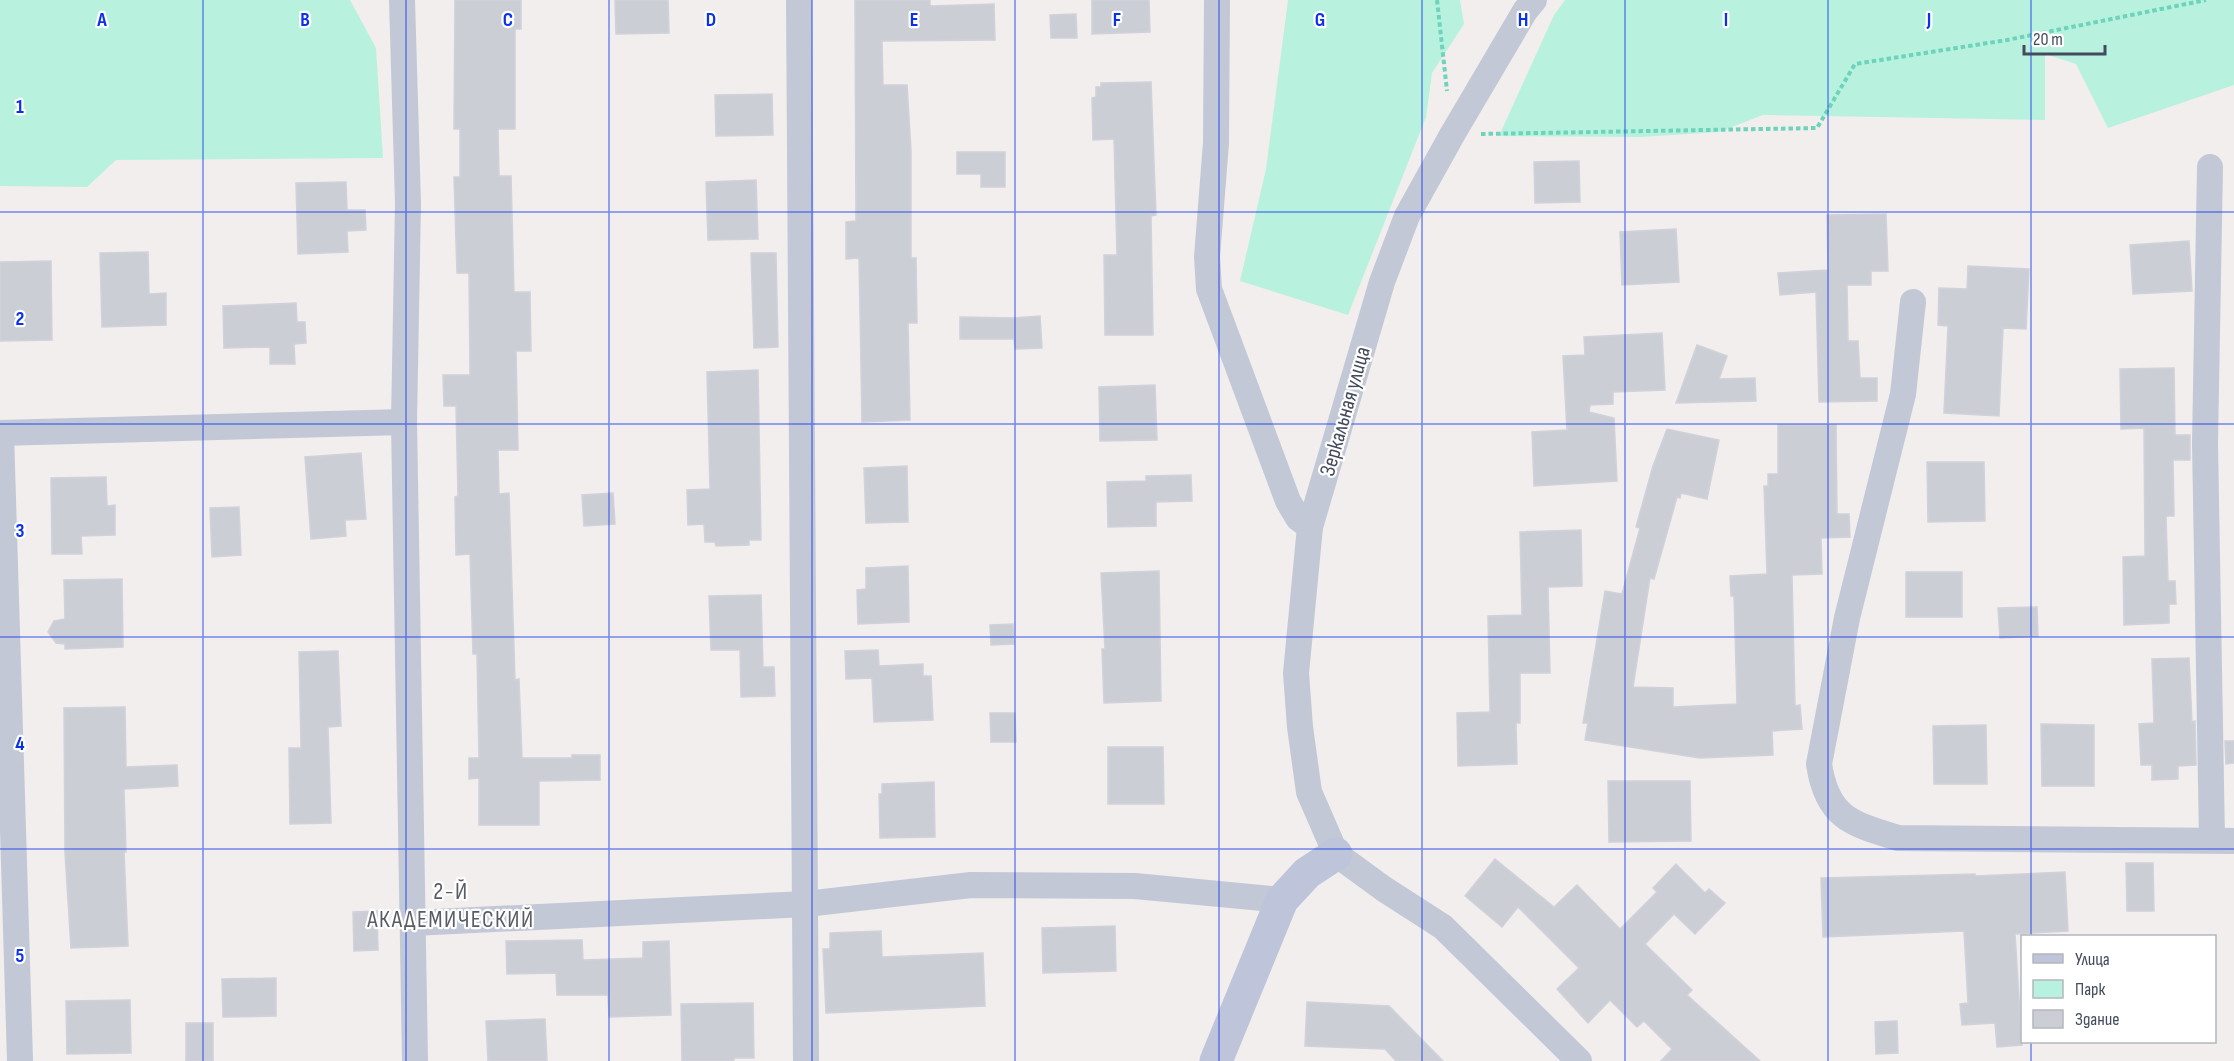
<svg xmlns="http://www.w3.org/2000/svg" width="2234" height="1061" viewBox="0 0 2234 1061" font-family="'Sofia Sans Condensed',sans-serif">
  <rect width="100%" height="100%" fill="#f1eeed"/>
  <g fill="#b8f2de">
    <path d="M 0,0 L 350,0 L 376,48 L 383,158 L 116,160 L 87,187 L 0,186 Z"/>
    <path d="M 1288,0 L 1460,0 L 1464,24 L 1432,73 L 1426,117 L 1348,315 L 1240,281 L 1266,169 Z"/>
    <path d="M 1565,0 L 2234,0 L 2234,85 L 2108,128 L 2076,64 L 2045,54 L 2045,120 L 1763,115 L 1719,132 L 1641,137 L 1499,136 L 1554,15 Z"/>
  </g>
  <g fill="#ccced6" stroke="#d1d1da" stroke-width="1.5">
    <path d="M 455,0 L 521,0 L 521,29 L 515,29 L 515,129 L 498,129 L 499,176 L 511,176 L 514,292 L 530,292 L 531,351 L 516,351 L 518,450 L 498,450 L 499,494 L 509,493 L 515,680 L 519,679 L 522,758 L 572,758 L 572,755 L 600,755 L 600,780 L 539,781 L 539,825 L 479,825 L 479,778 L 469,779 L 469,758 L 479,758 L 477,654 L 473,654 L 470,554 L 456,555 L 455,497 L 458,496 L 456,406 L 444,406 L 443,375 L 470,375 L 469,273 L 457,273 L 454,177 L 460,177 L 460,129 L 454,129 Z"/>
    <path d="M 615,0 L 668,0 L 669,33 L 616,34 Z"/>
    <path d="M 855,0 L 930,0 L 930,6 L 994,4 L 995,40 L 882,41 L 883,85 L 907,85 L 911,151 L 911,258 L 916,258 L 917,323 L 908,323 L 910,420 L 862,422 L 859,258 L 846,259 L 846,222 L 856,221 Z"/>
    <path d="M 1092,0 L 1149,0 L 1150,32 L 1092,34 Z"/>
    <path d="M 1076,14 L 1077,38 L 1051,38 L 1050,15 Z"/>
    <path d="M 1151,82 L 1156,215 L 1151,216 L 1153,335 L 1105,335 L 1104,255 L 1117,255 L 1114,139 L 1093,140 L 1092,98 L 1096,97 L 1096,87 L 1101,87 L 1101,83 Z"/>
    <path d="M 772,94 L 773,135 L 716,136 L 715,95 Z"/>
    <path d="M 957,152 L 1005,152 L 1005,187 L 981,187 L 981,174 L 957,174 Z"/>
    <path d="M 1579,161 L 1580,202 L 1535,203 L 1534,162 Z"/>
    <path d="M 756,180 L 758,239 L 708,240 L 706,182 Z"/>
    <path d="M 346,182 L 347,210 L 365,210 L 366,230 L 347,231 L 348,252 L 298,254 L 296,183 Z"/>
    <path d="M 1886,214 L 1888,271 L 1871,271 L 1871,285 L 1847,285 L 1848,341 L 1858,341 L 1860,378 L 1877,378 L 1877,401 L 1819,402 L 1816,292 L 1780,295 L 1778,273 L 1828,270 L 1827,215 Z"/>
    <path d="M 1676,229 L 1679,282 L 1622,285 L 1620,232 Z"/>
    <path d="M 2189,241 L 2192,291 L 2133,294 L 2130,245 Z"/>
    <path d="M 148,252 L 149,294 L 166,293 L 166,325 L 102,327 L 100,253 Z"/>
    <path d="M 751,253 L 776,253 L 778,347 L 754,348 Z"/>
    <path d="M 51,261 L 52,340 L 0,341 L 0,262 Z"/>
    <path d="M 1968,266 L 2029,269 L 2026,329 L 2003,328 L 1999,416 L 1944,413 L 1948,326 L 1938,325 L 1939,288 L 1967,289 Z"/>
    <path d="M 296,303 L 297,322 L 305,322 L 306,343 L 294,344 L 295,364 L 270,364 L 270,347 L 224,348 L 223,306 Z"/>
    <path d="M 1040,316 L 1042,348 L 1015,349 L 1014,339 L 960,339 L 960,317 L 1014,318 Z"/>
    <path d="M 1662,333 L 1665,390 L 1613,392 L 1613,404 L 1590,405 L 1589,412 L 1614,418 L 1617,481 L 1534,486 L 1532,432 L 1567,430 L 1563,356 L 1585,355 L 1584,337 Z"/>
    <path d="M 1697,345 L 1727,356 L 1719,379 L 1755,378 L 1756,401 L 1676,403 Z"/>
    <path d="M 2174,368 L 2175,435 L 2190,435 L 2190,460 L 2173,460 L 2174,516 L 2166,516 L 2168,581 L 2175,581 L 2176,604 L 2169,604 L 2169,623 L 2124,625 L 2123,557 L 2145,556 L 2144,428 L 2121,429 L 2120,369 Z"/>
    <path d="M 758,370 L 761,540 L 749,540 L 749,545 L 716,546 L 715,542 L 705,542 L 704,524 L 688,525 L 687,490 L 710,489 L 707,372 Z"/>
    <path d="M 1155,385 L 1157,440 L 1100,441 L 1099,387 Z"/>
    <path d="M 1778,425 L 1836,425 L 1837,514 L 1849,514 L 1850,537 L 1821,538 L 1822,574 L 1792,575 L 1795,706 L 1800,705 L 1802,729 L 1772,731 L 1773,755 L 1700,758 L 1585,740 L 1588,723 L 1583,723 L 1605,591 L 1622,594 L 1640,528 L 1636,527 L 1653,466 L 1667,429 L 1719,440 L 1707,499 L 1681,493 L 1680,498 L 1677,497 L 1654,579 L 1650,578 L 1633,687 L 1673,688 L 1673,707 L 1737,704 L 1734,596 L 1731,596 L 1730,576 L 1767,574 L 1764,486 L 1768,486 L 1768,474 L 1778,474 Z"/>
    <path d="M 361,453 L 366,519 L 345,520 L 346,536 L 311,539 L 305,457 Z"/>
    <path d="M 1927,462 L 1984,462 L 1985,521 L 1928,522 Z"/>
    <path d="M 907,466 L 908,522 L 866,523 L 864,468 Z"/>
    <path d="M 1191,475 L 1192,501 L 1156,502 L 1156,526 L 1108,527 L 1107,482 L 1146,481 L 1146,476 Z"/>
    <path d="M 106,477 L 107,506 L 115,505 L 115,535 L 81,536 L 82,554 L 52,554 L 51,478 Z"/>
    <path d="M 613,493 L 615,524 L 584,526 L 582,495 Z"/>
    <path d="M 239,507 L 241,555 L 212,557 L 210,508 Z"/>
    <path d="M 1581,530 L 1582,586 L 1548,587 L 1550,673 L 1520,673 L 1520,723 L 1516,723 L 1517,764 L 1458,766 L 1457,713 L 1490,712 L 1488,616 L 1522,615 L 1520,532 Z"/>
    <path d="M 908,566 L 909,622 L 858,624 L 857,590 L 866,589 L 866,568 Z"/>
    <path d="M 1159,571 L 1161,701 L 1104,703 L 1102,649 L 1105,649 L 1101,573 Z"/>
    <rect x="1906" y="572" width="56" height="45"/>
    <path d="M 122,579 L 123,647 L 65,649 L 65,644 L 56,643 L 48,632 L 54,621 L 65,619 L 64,580 Z"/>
    <path d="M 761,595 L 763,667 L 774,667 L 775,696 L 741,697 L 740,650 L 711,650 L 709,596 Z"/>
    <path d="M 2037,607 L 2038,636 L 2000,638 L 1998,608 Z"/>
    <path d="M 1013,624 L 1014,644 L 991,645 L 990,625 Z"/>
    <path d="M 878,650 L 879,666 L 923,664 L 923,676 L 931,676 L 933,720 L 874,722 L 872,678 L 846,679 L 845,651 Z"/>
    <path d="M 338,651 L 341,726 L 328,727 L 331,823 L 290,824 L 289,748 L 301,748 L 299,652 Z"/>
    <path d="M 2189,658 L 2192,722 L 2195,721 L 2196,765 L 2178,766 L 2178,779 L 2152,780 L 2152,765 L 2141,765 L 2139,724 L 2154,723 L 2152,659 Z"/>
    <path d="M 125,707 L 126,767 L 177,765 L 178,786 L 124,789 L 126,852 L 124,852 L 128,946 L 71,948 L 65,853 L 64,708 Z"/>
    <path d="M 990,713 L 1015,713 L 1016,742 L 991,742 Z"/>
    <path d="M 2041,724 L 2094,725 L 2094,786 L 2042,786 Z"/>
    <path d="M 1986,725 L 1987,784 L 1934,784 L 1933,726 Z"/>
    <path d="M 2225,741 L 2234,741 L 2234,763 L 2226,764 Z"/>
    <path d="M 1108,747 L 1163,747 L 1164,804 L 1108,804 Z"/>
    <path d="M 1608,781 L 1690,781 L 1691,841 L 1609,842 Z"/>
    <path d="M 934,782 L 935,837 L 880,838 L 879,794 L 882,794 L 882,784 Z"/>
    <path d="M 1495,859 L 1554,907 L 1577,885 L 1620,929 L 1657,892 L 1653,888 L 1676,864 L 1705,893 L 1709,889 L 1725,903 L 1695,934 L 1674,914 L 1645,944 L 1692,990 L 1687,995 L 1760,1061 L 1661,1061 L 1672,1049 L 1644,1021 L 1637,1027 L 1610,1000 L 1588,1023 L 1557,989 L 1579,968 L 1518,907 L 1502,927 L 1465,896 Z"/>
    <path d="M 2126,863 L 2153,863 L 2154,911 L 2127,911 Z"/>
    <path d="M 2065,872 L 2068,931 L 2015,934 L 2022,1045 L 1997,1047 L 1995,1023 L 1962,1025 L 1960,1004 L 1968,1003 L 1964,931 L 1823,937 L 1821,878 L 1975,874 L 1975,876 Z"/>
    <path d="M 377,911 L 378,950 L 354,951 L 353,912 Z"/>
    <path d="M 1115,926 L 1116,971 L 1043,973 L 1042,928 Z"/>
    <path d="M 881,931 L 882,957 L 983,953 L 985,1006 L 826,1013 L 823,949 L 830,949 L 830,933 Z"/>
    <path d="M 582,940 L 583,960 L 643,958 L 643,942 L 669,941 L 671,1015 L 609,1017 L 608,995 L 557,995 L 556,973 L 507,974 L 506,941 Z"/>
    <path d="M 276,978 L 276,1016 L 223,1017 L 222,979 Z"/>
    <path d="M 130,1000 L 131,1053 L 67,1054 L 66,1001 Z"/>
    <path d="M 1307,1002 L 1389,1006 L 1443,1061 L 1396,1061 L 1385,1049 L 1305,1046 Z"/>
    <path d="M 753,1003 L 754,1058 L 734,1058 L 734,1061 L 682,1061 L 681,1004 Z"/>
    <path d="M 545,1019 L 547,1061 L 488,1061 L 486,1021 Z"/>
    <path d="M 1897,1021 L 1898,1053 L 1876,1054 L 1875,1022 Z"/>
    <rect x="186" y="1023" width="27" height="38"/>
  </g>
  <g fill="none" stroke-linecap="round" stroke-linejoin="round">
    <g stroke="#6dd3bb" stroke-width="4" stroke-dasharray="4.5 3" stroke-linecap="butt">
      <path d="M 1437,0 L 1447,91"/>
      <path d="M 1481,134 L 1817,128 L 1855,64 L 2007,40 L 2206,0"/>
    </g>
    <g stroke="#c3c8d6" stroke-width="26">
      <path d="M 402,0 L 408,203 L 404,422 L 415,1061"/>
      <path d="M 799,0 L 806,1061"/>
      <path d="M 1217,0 L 1216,143 L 1207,257 L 1209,289 L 1288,501 L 1298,518 L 1310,527"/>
      <path d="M 1534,0 L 1525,11 L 1452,135 L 1407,216 L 1382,282 L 1310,527 L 1296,673 L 1300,727 L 1309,792 L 1336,854 L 1384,889 L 1443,927 L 1579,1061"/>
      <path d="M 2210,167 L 2205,443 L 2212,840"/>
      <path d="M 1913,302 L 1903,394 L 1847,618 L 1819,764 C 1827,818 1852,824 1898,838 L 2234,841"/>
      <path d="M 0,433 L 404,422"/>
      <path d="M 1,433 L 20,1061"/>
      <path d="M 413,923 L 806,904 L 971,885 L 1135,886 L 1282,900"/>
    </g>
    <path stroke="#bec4d9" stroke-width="33" d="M 1216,1061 L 1282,900 L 1307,873 L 1336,854"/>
  </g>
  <path fill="none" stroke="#0a32ee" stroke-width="1.5" stroke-opacity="0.55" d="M 203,0 L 203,1061M 406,0 L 406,1061M 609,0 L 609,1061M 812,0 L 812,1061M 1015,0 L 1015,1061M 1219,0 L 1219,1061M 1422,0 L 1422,1061M 1625,0 L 1625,1061M 1828,0 L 1828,1061M 2031,0 L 2031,936M 0,212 L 2234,212M 0,424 L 2234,424M 0,637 L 2234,637M 0,849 L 2234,849M 2031,1042 L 2031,1061"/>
  <g text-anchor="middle" stroke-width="4.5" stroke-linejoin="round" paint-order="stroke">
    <g font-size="22" fill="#444b5d" stroke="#fff">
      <text transform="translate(1344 411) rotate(-74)" y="8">Зеркальная улица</text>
    </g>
    <g font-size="24" letter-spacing="1.5" fill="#5a5c63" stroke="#fff">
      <text x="451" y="899">2-Й<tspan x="451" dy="28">АКАДЕМИЧЕСКИЙ</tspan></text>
    </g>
  </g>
  <g font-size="20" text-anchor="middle" font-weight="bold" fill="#0a32ee" stroke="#fff" stroke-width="4.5" stroke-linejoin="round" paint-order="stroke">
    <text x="102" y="26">A</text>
    <text x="305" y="26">B</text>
    <text x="508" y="26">C</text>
    <text x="711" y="26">D</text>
    <text x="914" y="26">E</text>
    <text x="1117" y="26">F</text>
    <text x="1320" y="26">G</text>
    <text x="1523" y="26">H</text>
    <text x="1726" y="26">I</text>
    <text x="1929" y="26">J</text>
    <text x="20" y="113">1</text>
    <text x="20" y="325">2</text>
    <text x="20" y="537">3</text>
    <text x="20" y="750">4</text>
    <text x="20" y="962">5</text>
  </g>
  <rect x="2021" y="935" width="195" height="108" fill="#ffffff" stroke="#b4b7be" stroke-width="1.5"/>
  <rect x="2033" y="954" width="30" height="9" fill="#bec4d9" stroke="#b4b7be" stroke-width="1.5"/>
  <text x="2075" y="965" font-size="18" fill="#444b5d">Улица</text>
  <rect x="2033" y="980" width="30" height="18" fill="#b8f2de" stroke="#b4b7be" stroke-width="1.5"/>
  <text x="2075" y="995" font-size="18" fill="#444b5d">Парк</text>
  <rect x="2033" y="1010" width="30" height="18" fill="#ccced6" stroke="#b4b7be" stroke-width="1.5"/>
  <text x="2075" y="1025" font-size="18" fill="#444b5d">Здание</text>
  <path d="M2024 45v9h81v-9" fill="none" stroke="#444b5d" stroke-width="3"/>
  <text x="2033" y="45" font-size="18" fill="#444b5d" stroke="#ffffff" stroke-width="4.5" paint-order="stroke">20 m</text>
</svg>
